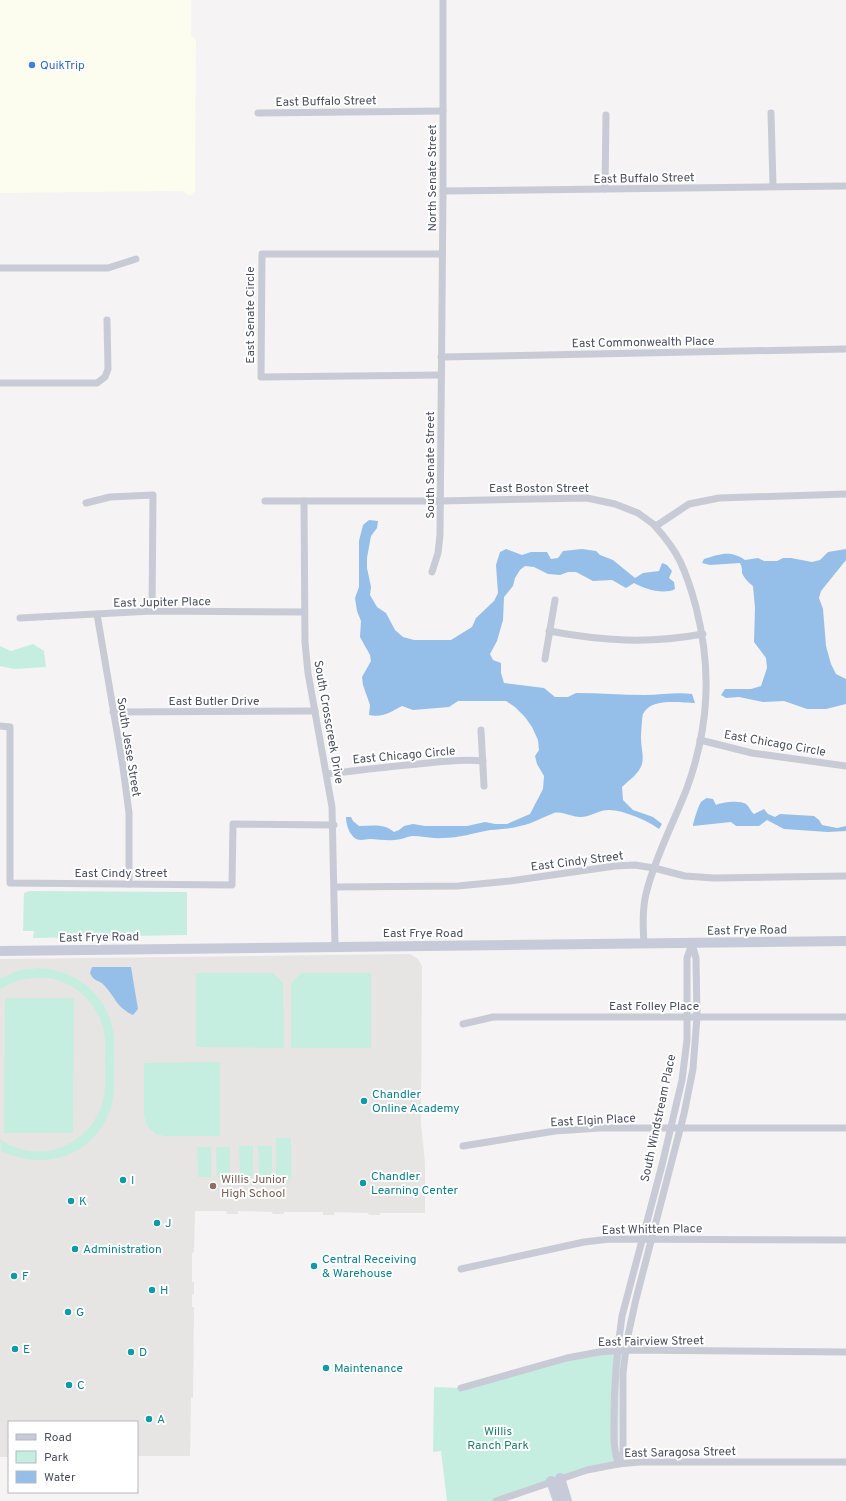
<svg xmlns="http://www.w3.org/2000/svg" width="846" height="1501" viewBox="0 0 846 1501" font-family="Overpass,sans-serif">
  <rect width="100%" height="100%" fill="#f5f3f3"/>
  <path fill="#fcfcef" d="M 0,0 L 191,0 L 191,35 L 196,39 L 195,191 L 190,196 L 183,191 L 0,193 Z"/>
  <path fill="#e6e5e4" d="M 410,954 L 418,959 L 422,966 L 421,1124 L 425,1162 L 425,1213 L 380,1213 L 380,1215 L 369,1215 L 368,1213 L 335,1212 L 334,1215 L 323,1215 L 323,1212 L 284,1212 L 284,1214 L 273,1214 L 272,1212 L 238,1211 L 238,1214 L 227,1214 L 226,1211 L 195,1211 L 194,1252 L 192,1253 L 192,1282 L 194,1282 L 194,1294 L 192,1295 L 192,1307 L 194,1307 L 193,1398 L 191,1398 L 190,1456 L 137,1456 L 137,1422 L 9,1422 L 9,1457 L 0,1457 L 0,959 Z"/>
  <g fill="#c5eee1">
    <path d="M 33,644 L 44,651 L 46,667 L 14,669 L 0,666 L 0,646 L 11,651 Z"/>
    <path d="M 30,891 L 187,892 L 187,935 L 33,938 L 34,931 L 23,931 L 24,893 Z"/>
    <path d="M 39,968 C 73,970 104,991 112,1026 C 115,1039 114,1052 114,1065 C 114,1079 115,1094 111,1107 C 96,1156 45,1172 1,1151 L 0,1139 C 15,1150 34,1154 52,1150 C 78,1144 99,1123 104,1096 C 106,1086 105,1074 105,1063 C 105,1053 106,1042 104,1033 C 99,1004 75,981 46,978 C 30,977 13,980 0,990 L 0,979 L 1,978 L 20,970 Z"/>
    <path d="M 196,973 L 273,973 L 283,983 L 284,1048 L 196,1047 Z"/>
    <path d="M 301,973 L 371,973 L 371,1048 L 291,1048 L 291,983 Z"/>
    <path d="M 5,998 L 74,998 L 73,1133 L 4,1133 Z"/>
    <path d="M 220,1062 L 220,1136 L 165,1136 L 156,1134 L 147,1126 L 144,1115 L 144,1063 Z"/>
    <path d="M 276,1138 L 291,1138 L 291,1180 L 276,1184 Z"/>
    <path d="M 239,1146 L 253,1146 L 253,1176 L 240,1176 Z"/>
    <path d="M 258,1146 L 272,1146 L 272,1176 L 259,1176 Z"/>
    <path d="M 197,1147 L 211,1147 L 211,1177 L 198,1177 Z"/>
    <path d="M 216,1147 L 230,1147 L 230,1177 L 217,1177 Z"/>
    <path d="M 622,1350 L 619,1385 L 618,1464 L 496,1501 L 447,1501 L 441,1451 L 433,1452 L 434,1387 L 461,1388 L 567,1358 Z"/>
  </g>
  <g fill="#95bfe8">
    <path d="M 369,520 L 378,521 L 377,528 L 371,536 L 367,558 L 367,568 L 371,587 L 370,595 L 377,607 L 386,613 L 395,630 L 403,637 L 414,640 L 451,640 L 472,627 L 476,618 L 494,601 L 498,593 L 496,565 L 500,552 L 506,549 L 522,555 L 531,552 L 547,552 L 551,559 L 558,558 L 563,551 L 582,549 L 596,551 L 600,555 L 613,560 L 635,578 L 643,573 L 659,571 L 662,563 L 667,565 L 672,571 L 669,578 L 674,582 L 675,589 C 664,595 644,589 634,583 L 626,588 L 612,580 L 593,581 L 576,572 L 568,572 L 560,575 L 548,574 L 534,567 L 525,566 L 520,570 L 515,578 L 513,586 L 504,597 L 503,620 L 497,641 L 490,654 L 493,660 L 501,663 L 501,673 L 504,683 L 544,688 L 555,697 L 568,697 L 576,693 C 599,693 622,695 645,695 C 661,695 677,692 692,694 L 695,703 C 681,703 651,697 643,714 C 642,716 641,736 641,739 C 641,747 644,756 642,764 C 639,774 629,780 622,787 L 623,800 L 633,810 L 653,817 L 662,824 L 659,829 C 649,821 623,810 609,810 C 598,810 591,817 580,817 C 571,817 563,811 554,813 C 543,817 532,824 520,826 C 510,829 500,829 490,830 C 474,833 459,838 442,838 C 432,839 422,836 412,836 C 406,837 400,840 394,840 C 386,841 378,839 370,839 C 367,839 364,840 361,840 C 351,840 346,826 346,817 L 351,817 L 353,821 L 359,826 C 372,826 384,823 394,832 L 399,830 L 404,826 L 413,824 L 425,826 L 467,826 L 485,822 L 495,824 L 507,824 L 530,814 L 543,789 L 544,776 L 537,764 L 535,756 L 539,750 L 538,740 L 532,727 L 525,717 L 515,707 L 506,701 L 458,701 L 449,707 L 413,710 L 402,706 C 391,712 382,718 369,715 L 370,705 L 363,685 L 362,677 L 371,661 L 370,655 L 360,637 L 361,621 L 357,611 L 355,598 L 359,587 L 359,541 L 363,525 Z"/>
    <path d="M 846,549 L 846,560 L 821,591 L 819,598 L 823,609 L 826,646 L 831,664 L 836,674 L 846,679 L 846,704 L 826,709 L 807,709 L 784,701 L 763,702 L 739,697 L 726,698 L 721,695 L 725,689 L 751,689 L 761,686 L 767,668 L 766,658 L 754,642 L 755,608 L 753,586 C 749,583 744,578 742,573 C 742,569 742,567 740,563 L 710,565 L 702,563 L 704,559 C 721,554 730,550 745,560 L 758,558 L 764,561 L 777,561 L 783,558 L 791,558 L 812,562 L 820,560 L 828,552 Z"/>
    <path d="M 707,798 L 713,799 L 716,805 C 722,802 740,800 746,804 C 749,806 751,812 754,814 L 764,809 L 768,814 L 775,817 L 780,814 L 814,816 L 819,820 L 822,825 L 837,828 L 846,826 L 846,831 L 828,832 L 784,829 L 767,820 L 759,826 L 736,826 L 731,822 L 693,826 C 693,823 699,804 701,802 C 703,800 705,799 707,798 Z"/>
    <path d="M 92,967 L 131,967 L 138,1009 L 133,1015 C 116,1007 116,998 104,985 C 98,979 95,983 90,973 Z"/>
  </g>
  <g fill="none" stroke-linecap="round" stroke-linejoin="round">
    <g stroke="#c8cbd6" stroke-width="7">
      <path d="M 258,113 L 443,111"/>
      <path d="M 771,113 L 773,186"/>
      <path d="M 605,189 L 606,115"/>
      <path d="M 443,191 L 846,186"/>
      <path d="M 0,268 L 108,268 L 136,259"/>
      <path d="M 441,357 L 846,349"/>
      <path d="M 441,375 L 261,377 L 262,254 L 442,254"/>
      <path d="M 0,383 L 97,383 L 105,377 L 108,369 L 107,320"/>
      <path d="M 265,501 L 440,501 L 587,498 L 615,504 L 638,513 L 656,526 L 689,504 L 719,498 L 846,494"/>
      <path d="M 304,501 L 305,642 L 308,673 L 332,807 L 335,946"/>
      <path d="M 86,503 L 110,497 L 153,495 L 152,611"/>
      <path d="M 432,572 L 438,553 L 440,535 L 443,191 L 443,0"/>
      <path d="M 97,614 L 123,767 L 129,813 L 129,884"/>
      <path d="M 20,618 L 152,611 L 304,612"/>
      <path d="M 549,631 C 603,641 648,644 703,634"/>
      <path d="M 545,659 L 555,600"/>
      <path d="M 113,712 L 315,711"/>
      <path d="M 0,726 L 10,727 L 10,883 L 232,885 L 233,824 L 334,825"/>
      <path d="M 481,730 L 484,786"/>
      <path d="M 700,740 L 752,753 L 846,766"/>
      <path d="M 327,774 C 360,770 394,766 428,763 C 446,761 464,759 483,761"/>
      <path d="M 335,887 L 458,886 L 510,881 L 615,866 L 635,865 L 654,868 L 685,876 L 714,878 L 846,876"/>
      <path d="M 644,944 C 643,927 642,907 647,890 C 656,855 674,822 687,788 C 709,727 712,670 696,607 C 692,592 687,576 680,561 C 673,547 664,536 654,525"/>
      <path d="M 463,1024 L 493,1017 L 846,1017"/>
      <path d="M 463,1146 L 555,1131 L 600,1128 L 846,1128"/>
      <path d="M 461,1269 L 584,1242 L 610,1239 L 846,1240"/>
      <path d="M 461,1388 L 567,1358 L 599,1352 L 626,1350 L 846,1352"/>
      <path d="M 618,1463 C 613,1448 614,1433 614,1418 C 614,1383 617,1350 622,1316 L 662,1165 L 682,1080 L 687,1040 L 687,958 L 692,944"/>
      <path d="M 618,1464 L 623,1452 L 623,1373 L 627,1340 L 636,1299 L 684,1114 L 693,1069 L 697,1017 L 696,958 L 692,944"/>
      <path d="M 496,1501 L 587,1470 L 618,1464 L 640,1462 L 846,1462"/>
    </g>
    <g stroke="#c7cad9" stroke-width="10">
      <path d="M 0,951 L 846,941"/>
      <path d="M 560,1478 L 567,1501"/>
      <path d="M 551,1481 L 558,1501"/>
    </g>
  </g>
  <circle fill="#3f7fe0" stroke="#fff" stroke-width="1.5" cx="32" cy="65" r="4"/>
  <g fill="#0f9aa8" stroke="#fff" stroke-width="1.5">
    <circle cx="364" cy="1101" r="4"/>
    <circle cx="123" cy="1180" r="4"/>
    <circle cx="363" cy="1183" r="4"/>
    <circle cx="71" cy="1201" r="4"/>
    <circle cx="157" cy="1223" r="4"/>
    <circle cx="75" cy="1249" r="4"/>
    <circle cx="314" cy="1266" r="4"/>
    <circle cx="14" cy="1276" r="4"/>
    <circle cx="152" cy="1290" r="4"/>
    <circle cx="68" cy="1312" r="4"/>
    <circle cx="15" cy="1349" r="4"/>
    <circle cx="131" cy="1352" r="4"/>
    <circle cx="326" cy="1368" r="4"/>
    <circle cx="69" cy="1385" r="4"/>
    <circle cx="149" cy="1419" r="4"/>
  </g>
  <circle fill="#8d6e63" stroke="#fff" stroke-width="1.5" cx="213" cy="1186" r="4"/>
  <g text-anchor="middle" stroke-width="4" stroke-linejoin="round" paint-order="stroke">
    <g font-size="12" fill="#366cbe" stroke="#fff" text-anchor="start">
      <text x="40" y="69">QuikTrip</text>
    </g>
    <g font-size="12" fill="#4b505f" stroke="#fff">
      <text transform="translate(326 101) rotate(-1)" y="4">East Buffalo Street</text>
      <text transform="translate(432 178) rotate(-90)" y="4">North Senate Street</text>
      <text transform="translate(644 178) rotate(-1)" y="4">East Buffalo Street</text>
      <text transform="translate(250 315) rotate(-90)" y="4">East Senate Circle</text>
      <text transform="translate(643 342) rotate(-1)" y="4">East Commonwealth Place</text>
      <text transform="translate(430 465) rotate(-90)" y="4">South Senate Street</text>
      <text x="539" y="492">East Boston Street</text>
      <text transform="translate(162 602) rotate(-1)" y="4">East Jupiter Place</text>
      <text x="214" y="705">East Butler Drive</text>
      <text transform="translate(329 722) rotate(80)" y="4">South Crosscreek Drive</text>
      <text transform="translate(775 743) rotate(10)" y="4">East Chicago Circle</text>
      <text transform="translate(129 747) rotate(81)" y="4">South Jesse Street</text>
      <text transform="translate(404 755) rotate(-5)" y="4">East Chicago Circle</text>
      <text transform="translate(577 861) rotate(-7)" y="4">East Cindy Street</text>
      <text x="121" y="877">East Cindy Street</text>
      <text transform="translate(747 930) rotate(-1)" y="4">East Frye Road</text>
      <text x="423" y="937">East Frye Road</text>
      <text transform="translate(99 937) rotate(-1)" y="4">East Frye Road</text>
      <text x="654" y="1010">East Folley Place</text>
      <text transform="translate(658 1118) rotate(-78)" y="4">South Windstream Place</text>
      <text transform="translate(593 1120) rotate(-3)" y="4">East Elgin Place</text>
      <text transform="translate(652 1229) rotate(-1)" y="4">East Whitten Place</text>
      <text transform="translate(651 1341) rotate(-1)" y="4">East Fairview Street</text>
      <text transform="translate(680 1452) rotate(-1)" y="4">East Saragosa Street</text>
    </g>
    <g font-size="12" fill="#0d838f" stroke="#fff" text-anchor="start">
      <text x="372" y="1098">Chandler<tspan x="372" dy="14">Online Academy</tspan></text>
      <text x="371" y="1180">Chandler<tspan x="371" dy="14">Learning Center</tspan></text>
      <text x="131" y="1184">I</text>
      <text x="79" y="1205">K</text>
      <text x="165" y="1227">J</text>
      <text x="83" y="1253">Administration</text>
      <text x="322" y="1263">Central Receiving<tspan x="322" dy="14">&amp; Warehouse</tspan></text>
      <text x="22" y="1280">F</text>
      <text x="160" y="1294">H</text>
      <text x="76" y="1316">G</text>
      <text x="23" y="1353">E</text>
      <text x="139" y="1356">D</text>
      <text x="334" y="1372">Maintenance</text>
      <text x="77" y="1389">C</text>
      <text x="157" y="1423">A</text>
    </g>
    <g font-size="12" fill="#785e54" stroke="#fff" text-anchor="start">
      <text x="221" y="1183">Willis Junior<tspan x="221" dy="14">High School</tspan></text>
    </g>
    <g font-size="12" fill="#1e7f6b" stroke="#fff">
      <text x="498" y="1435">Willis<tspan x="498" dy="14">Ranch Park</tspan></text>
    </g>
  </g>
  <rect x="8" y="1421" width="130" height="72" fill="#ffffff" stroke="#b7b9bf"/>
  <rect x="16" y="1434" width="20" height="6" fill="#c7cad9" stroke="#b7b9bf"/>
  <text x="44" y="1441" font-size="12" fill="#4b505f">Road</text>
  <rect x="16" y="1451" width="20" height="12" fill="#c5eee1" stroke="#b7b9bf"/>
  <text x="44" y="1461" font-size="12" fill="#4b505f">Park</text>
  <rect x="16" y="1471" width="20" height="12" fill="#95bfe8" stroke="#b7b9bf"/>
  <text x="44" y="1481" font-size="12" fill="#4b505f">Water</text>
</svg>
